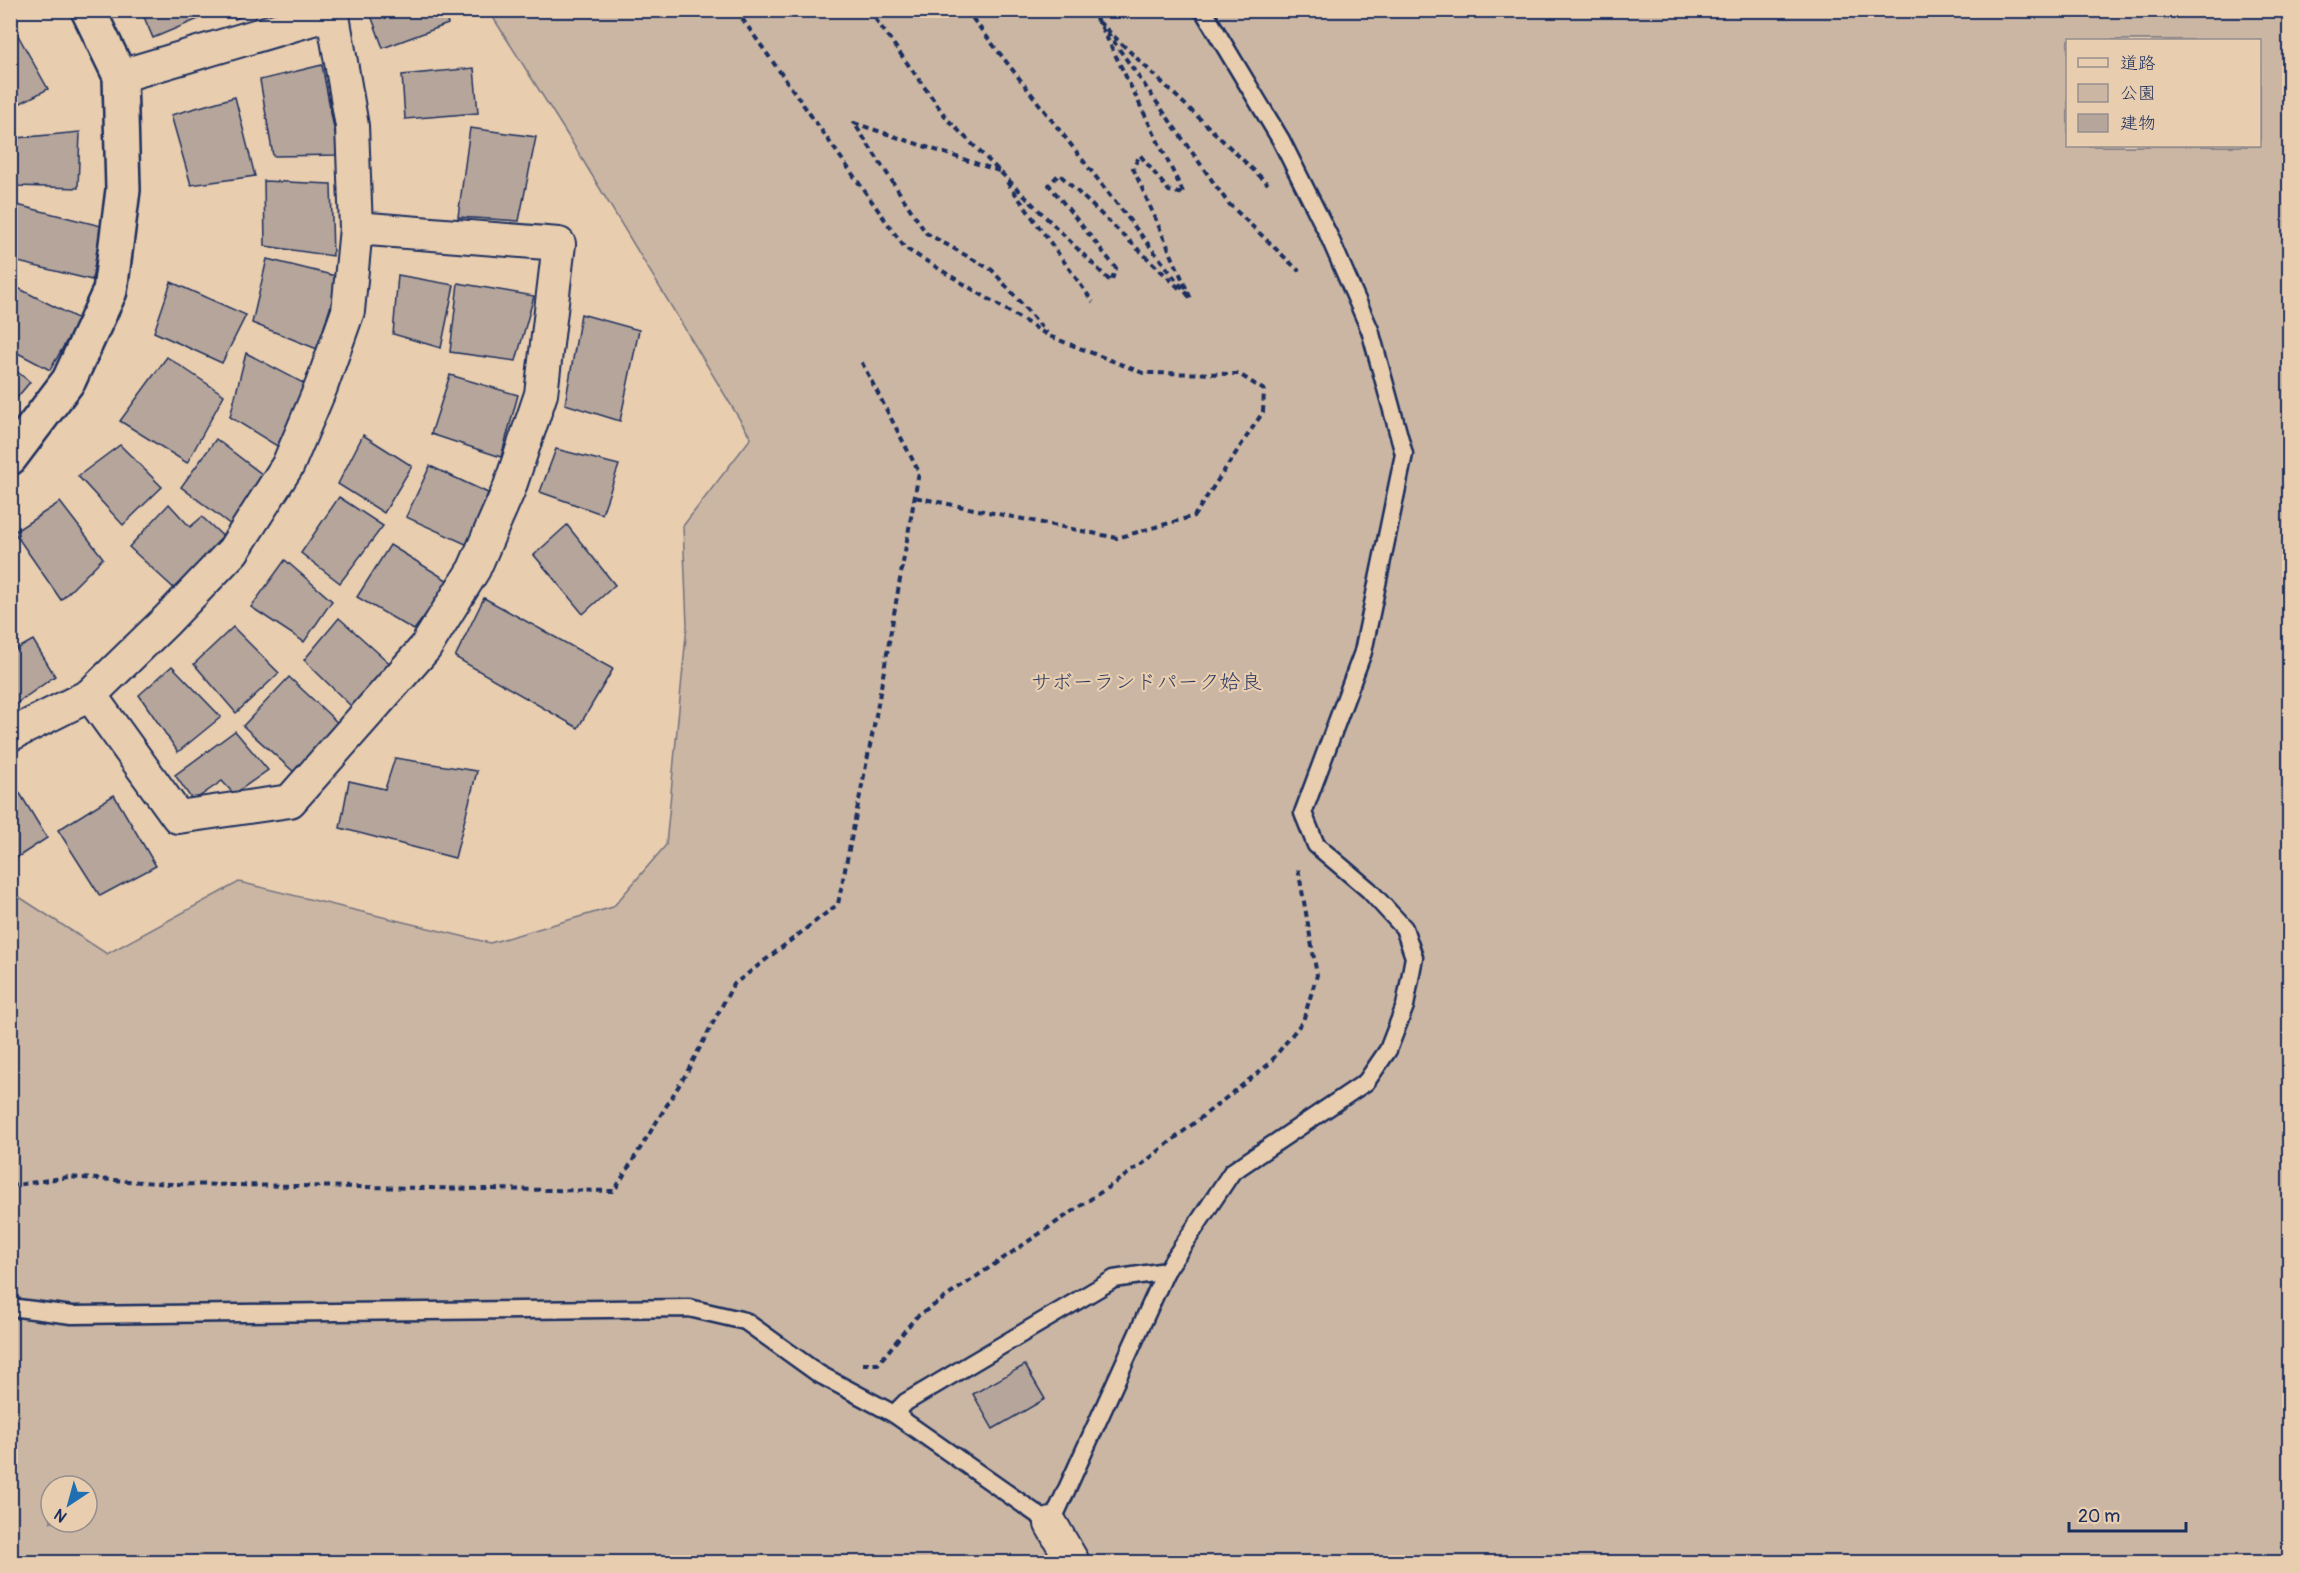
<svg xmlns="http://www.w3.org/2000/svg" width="2300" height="1573" viewBox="0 0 2300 1573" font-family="Pangolin,'Klee One',sans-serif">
  <rect width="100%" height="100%" fill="#e8cdaf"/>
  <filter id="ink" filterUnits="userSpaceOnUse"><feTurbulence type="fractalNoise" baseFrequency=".0167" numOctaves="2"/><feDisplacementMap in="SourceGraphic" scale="12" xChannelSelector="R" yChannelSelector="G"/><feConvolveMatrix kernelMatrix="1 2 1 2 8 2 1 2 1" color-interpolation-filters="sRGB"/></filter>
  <g filter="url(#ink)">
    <path fill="#cab6a3" stroke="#727280" stroke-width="1.5" fill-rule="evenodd" d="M 489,11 L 2289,11 L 2289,1562 L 11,1562 L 10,891 L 107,954 L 239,882 L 490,943 L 613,907 L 666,845 L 687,625 L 683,526 L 751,438 L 570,139 ZM 2068,40 L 2260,40 L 2260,146 L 2068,146 ZM 51,1486 L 87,1486 L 87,1522 L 51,1522 Z"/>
    <g fill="#b5a59b" stroke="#1b2f5e" stroke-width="1.5">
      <path d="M 141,10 L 211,10 L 213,13 L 153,38 Z"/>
      <path d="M 232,10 L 257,10 L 235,19 Z"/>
      <path d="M 369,10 L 443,10 L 448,24 L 383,48 Z"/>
      <path d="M 15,30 L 48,89 L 11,108 L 10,33 Z"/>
      <path d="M 322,65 L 339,155 L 273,156 L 260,80 Z"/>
      <path d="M 474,68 L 478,113 L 405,119 L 402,75 Z"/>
      <path d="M 235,97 L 255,176 L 191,185 L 171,115 Z"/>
      <path d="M 470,128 L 536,137 L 519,221 L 458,217 Z"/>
      <path d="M 80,132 L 78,188 L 17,186 L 17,138 Z"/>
      <path d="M 264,181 L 331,184 L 333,256 L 265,246 Z"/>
      <path d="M 13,204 L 101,226 L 92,280 L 10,260 L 10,222 Z"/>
      <path d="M 267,259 L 340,277 L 317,349 L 252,323 Z"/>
      <path d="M 398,275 L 454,285 L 441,348 L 393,334 Z"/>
      <path d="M 171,282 L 246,315 L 222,363 L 154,332 Z"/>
      <path d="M 458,283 L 534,296 L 516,361 L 450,352 Z"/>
      <path d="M 12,285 L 79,319 L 50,370 L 10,349 Z"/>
      <path d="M 581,314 L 639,330 L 620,421 L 565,404 Z"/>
      <path d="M 246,353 L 307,385 L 277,446 L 230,417 Z"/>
      <path d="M 167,357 L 224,395 L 187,463 L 120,421 Z"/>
      <path d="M 10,366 L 30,382 L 10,406 Z"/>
      <path d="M 450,375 L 518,395 L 501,457 L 431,434 Z"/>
      <path d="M 363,435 L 412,466 L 384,513 L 338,484 Z"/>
      <path d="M 216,439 L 267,478 L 231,525 L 181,487 Z"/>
      <path d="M 120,445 L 162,487 L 123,525 L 78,476 Z"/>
      <path d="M 556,449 L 619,465 L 602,514 L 540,492 Z"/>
      <path d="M 430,466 L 488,493 L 468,545 L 406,517 Z"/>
      <path d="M 339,497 L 383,526 L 340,583 L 301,553 Z"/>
      <path d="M 60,502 L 103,558 L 61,600 L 14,532 Z"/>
      <path d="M 169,504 L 190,527 L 202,517 L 227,540 L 178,592 L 129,547 Z"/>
      <path d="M 567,525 L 615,585 L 583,614 L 534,555 Z"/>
      <path d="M 390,545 L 450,582 L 414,630 L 357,597 Z"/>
      <path d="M 285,560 L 332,601 L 304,642 L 251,607 Z"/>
      <path d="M 484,598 L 613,669 L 578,728 L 455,657 Z"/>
      <path d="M 339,618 L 395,668 L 354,709 L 304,660 Z"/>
      <path d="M 233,627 L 279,673 L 236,713 L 194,664 Z"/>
      <path d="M 33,640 L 55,676 L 10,708 L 10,653 Z"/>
      <path d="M 172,666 L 221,717 L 178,752 L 139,695 Z"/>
      <path d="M 289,677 L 340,725 L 295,773 L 243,726 Z"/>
      <path d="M 235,731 L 268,770 L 234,794 L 222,781 L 193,801 L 175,775 Z"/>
      <path d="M 395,758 L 477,771 L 455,858 L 340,828 L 349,781 L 385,789 Z"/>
      <path d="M 10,777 L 47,838 L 10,862 Z"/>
      <path d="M 114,795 L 156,866 L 100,896 L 58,830 Z"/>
      <path d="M 1025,1365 L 1045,1399 L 993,1429 L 973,1394 Z"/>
    </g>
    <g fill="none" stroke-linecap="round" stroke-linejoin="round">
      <g stroke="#1b2f5e" stroke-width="21">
        <g id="lane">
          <path d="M 10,1307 L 72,1315 L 689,1308 L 745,1321 L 819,1374 L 894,1414 L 1051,1524 L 1166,1271 L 1232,1172 L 1366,1082 L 1388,1050 L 1405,1006 L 1414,957 L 1404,928 L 1369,890 L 1316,845 L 1303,813 L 1363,652 L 1404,454 L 1370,330 L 1328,234 L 1281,140 L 1203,10"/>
          <path d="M 894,1414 L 906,1402 L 1114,1279 L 1166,1271"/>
        </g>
      </g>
      <g stroke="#1b2f5e" stroke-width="36">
        <g id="street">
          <path d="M 120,76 L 333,13"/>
          <path d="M 90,695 L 178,817 L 290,801 L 425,648 L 474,569 L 509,489 L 541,394 L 559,244 L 356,228"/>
          <path d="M 10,735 L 90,695 L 166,621 L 233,551 L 288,465 L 321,387 L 348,311 L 356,228 L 352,126 L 332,10"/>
          <path d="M 1051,1524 L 1073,1562"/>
        </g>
      </g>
      <g stroke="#1b2f5e" stroke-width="38">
        <path id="secondary" d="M 10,458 L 69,380 L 110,291 L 123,190 L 120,76 L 88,10"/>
      </g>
      <g stroke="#1b2f5e" stroke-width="4" stroke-dasharray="6 4.5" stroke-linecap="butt">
        <path d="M 736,10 L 905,248 L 1049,336 L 1143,373 L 1239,374 L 1264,390 L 1263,412 L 1194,516 L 1117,538 L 914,497"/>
        <path d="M 869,10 L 948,120 L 1111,282 L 1116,268 L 1049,185 L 1059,174 L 1181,290"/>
        <path d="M 966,10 L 1191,299 L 1133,168 L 1140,155 L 1169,191 L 1184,194 L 1099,22 L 1268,184"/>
        <path d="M 1089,10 L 1100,24"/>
        <path d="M 1107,32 L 1228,203 L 1299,271"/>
        <path d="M 999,171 L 854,123 L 926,233 L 992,270 L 1047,333"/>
        <path d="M 1007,182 L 1093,302"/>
        <path d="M 10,1186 L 68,1177 L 172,1184 L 614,1191 L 686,1074 L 733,985 L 838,904 L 875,721 L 919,472 L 861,361"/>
        <path d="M 863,1364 L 878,1364 L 915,1318 L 1141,1165 L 1269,1064 L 1303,1021 L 1317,975 L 1298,868"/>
      </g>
      <use href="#lane" stroke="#e8cdaf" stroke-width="16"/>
      <use href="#street" stroke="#e8cdaf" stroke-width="32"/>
      <use href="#secondary" stroke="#e8cdaf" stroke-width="33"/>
    </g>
  </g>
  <g text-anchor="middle" stroke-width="4.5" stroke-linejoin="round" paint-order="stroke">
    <g font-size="21" fill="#2c3c65" stroke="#e8cdaf">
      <text x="1146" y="689">サボーランドパーク姶良</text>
    </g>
  </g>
  <rect width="2300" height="1573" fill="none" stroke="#e8cdaf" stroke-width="36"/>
  <rect x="18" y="18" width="2264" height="1537" fill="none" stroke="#1b2f5e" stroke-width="2" filter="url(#ink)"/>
  <rect x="2066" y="39" width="195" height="108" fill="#e8cdaf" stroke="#968e8f" stroke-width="1.5"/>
  <rect x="2078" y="58" width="30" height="9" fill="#e8cdaf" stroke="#968e8f" stroke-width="1.5"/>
  <text x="2120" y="69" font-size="18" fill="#1b2f5e">道路</text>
  <rect x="2078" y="84" width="30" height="18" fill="#cab6a3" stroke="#968e8f" stroke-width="1.5"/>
  <text x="2120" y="99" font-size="18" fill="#1b2f5e">公園</text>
  <rect x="2078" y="114" width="30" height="18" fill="#b5a59b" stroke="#968e8f" stroke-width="1.5"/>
  <text x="2120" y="129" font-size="18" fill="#1b2f5e">建物</text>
  <g transform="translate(69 1504) rotate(216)"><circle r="28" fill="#e8cdaf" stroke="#968e8f" stroke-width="1.5"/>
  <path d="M0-4.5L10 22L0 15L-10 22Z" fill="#1f6fb2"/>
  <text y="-9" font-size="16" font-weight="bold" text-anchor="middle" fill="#1b2f5e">N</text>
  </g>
  <path d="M2069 1522v9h117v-9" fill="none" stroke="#1b2f5e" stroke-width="3"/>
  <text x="2078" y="1522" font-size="18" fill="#1b2f5e" stroke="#e8cdaf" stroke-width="4.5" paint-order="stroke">20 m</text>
</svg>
